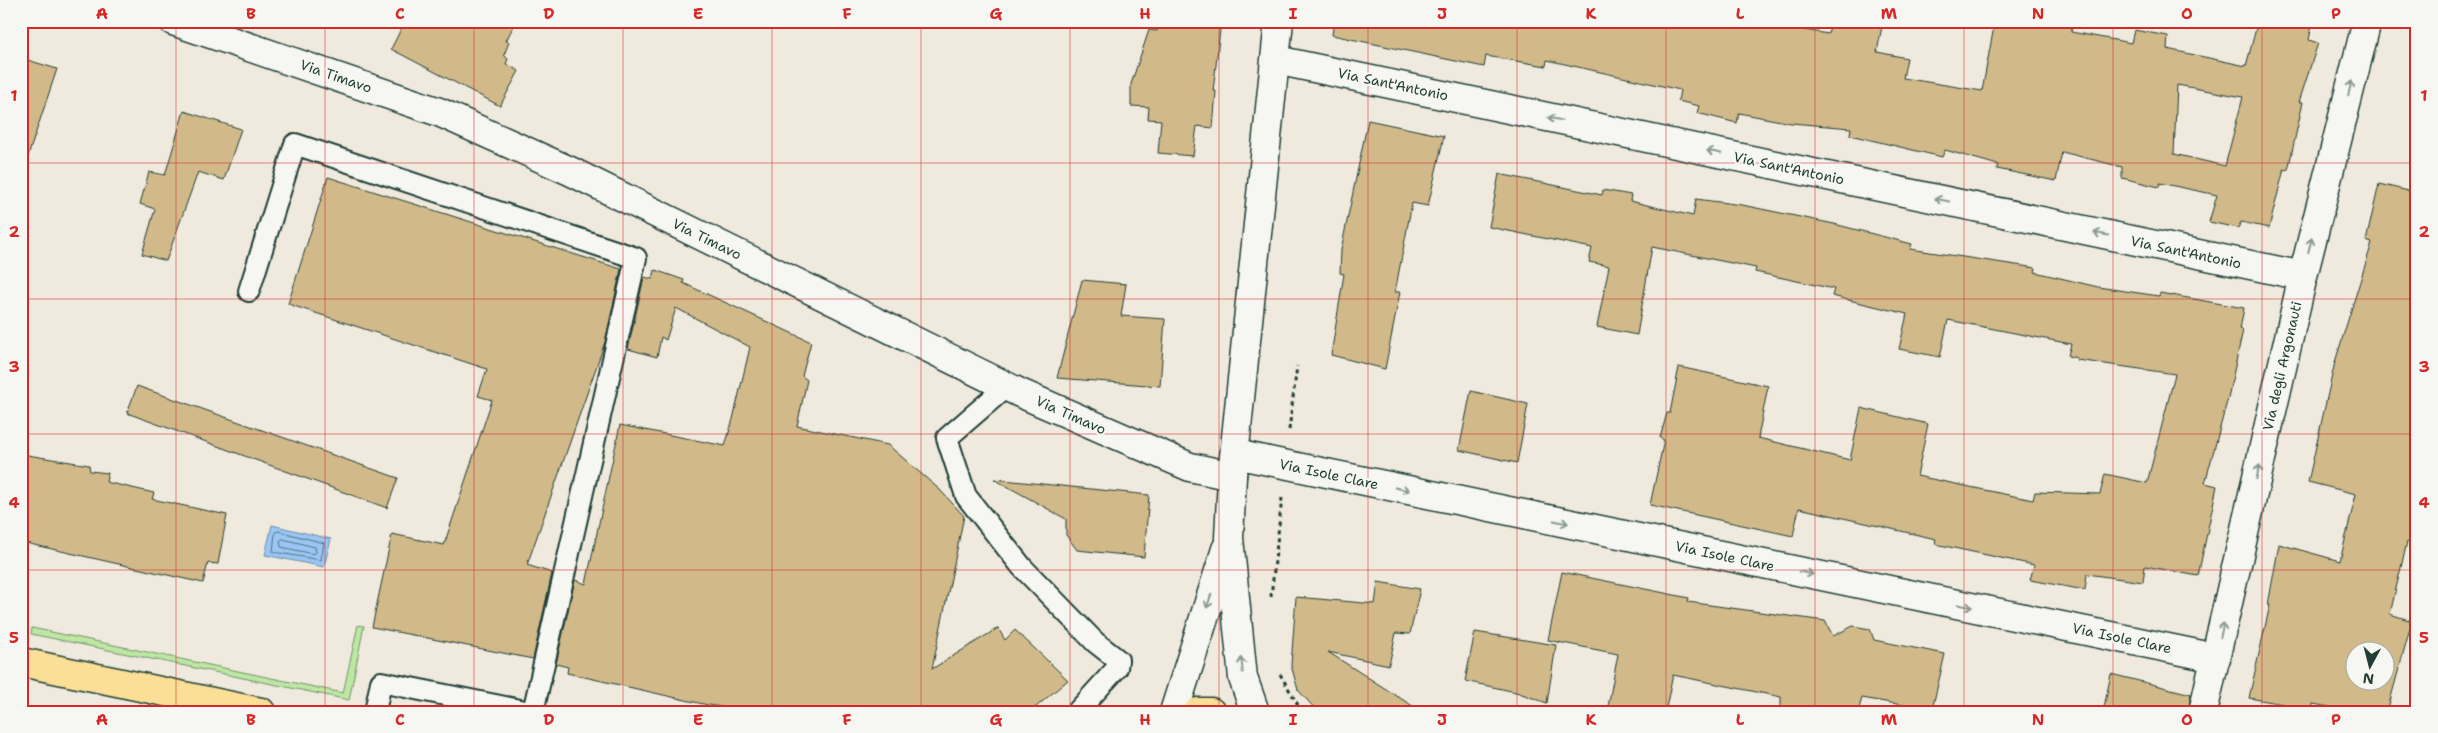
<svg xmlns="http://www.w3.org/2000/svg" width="2438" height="733" viewBox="0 0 2438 733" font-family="'Shantell Sans',sans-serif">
  <rect width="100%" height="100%" fill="#efeadd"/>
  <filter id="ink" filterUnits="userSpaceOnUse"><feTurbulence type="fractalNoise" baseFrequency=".02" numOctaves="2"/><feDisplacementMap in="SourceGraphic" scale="10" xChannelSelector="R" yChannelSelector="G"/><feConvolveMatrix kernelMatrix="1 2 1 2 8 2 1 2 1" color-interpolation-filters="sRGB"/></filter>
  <g filter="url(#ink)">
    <path fill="#bee7a3" stroke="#6e926c" d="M 358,625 L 364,626 L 349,700 L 31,634 L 32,628 L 343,693 Z"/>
    <path fill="#9ac6f4" stroke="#698fa7" d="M 272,525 L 331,539 L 324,567 L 265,555 Z"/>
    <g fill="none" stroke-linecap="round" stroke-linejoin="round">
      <g stroke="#507481" stroke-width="1">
        <path d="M 278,531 L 324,543 L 321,560 L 273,552 L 275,533 Z"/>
        <path d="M 283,539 L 315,547 L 316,552 L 314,554 L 281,547 L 280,541 Z"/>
      </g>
    </g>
    <g fill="#d2b989" stroke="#1f3d34" fill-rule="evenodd">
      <path d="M 405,21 L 516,21 L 506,41 L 509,42 L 504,55 L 508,59 L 506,64 L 519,71 L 500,106 L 391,49 Z"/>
      <path d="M 1158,21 L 1221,21 L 1213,91 L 1216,91 L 1213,128 L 1197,126 L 1193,156 L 1158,153 L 1161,120 L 1148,119 L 1149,107 L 1131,106 L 1131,84 L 1149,30 L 1157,31 Z"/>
      <path d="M 1334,21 L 1751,21 L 1828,34 L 1831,21 L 1883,21 L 1877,52 L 1907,58 L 1903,78 L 1982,91 L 1995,21 L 2073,21 L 2071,32 L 2131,43 L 2134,30 L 2168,36 L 2167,49 L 2246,66 L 2258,21 L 2313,21 L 2309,40 L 2318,43 L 2299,102 L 2303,102 L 2288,170 L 2284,169 L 2269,228 L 2241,222 L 2238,228 L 2209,222 L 2217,195 L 2160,183 L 2159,187 L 2122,178 L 2122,167 L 2062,152 L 2056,181 L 1997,169 L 1998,165 L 1945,150 L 1942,157 L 1850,135 L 1851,128 L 1791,123 L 1739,113 L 1737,123 L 1697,113 L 1699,106 L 1678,101 L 1680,90 L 1547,60 L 1546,66 L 1486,56 L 1484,67 L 1332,35 ZM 2177,85 L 2243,97 L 2225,166 L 2174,154 Z"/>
      <path d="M 21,58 L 57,69 L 27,159 L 21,158 Z"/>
      <path d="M 184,111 L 241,129 L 224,180 L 198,172 L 166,261 L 142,254 L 155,209 L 140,204 L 149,172 L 165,175 Z"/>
      <path d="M 1368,120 L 1444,136 L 1428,206 L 1412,203 L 1395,292 L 1400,292 L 1385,369 L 1331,355 L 1344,274 L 1340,273 L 1341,250 Z"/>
      <path d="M 1499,174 L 1602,195 L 1603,190 L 1631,195 L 1630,201 L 1693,216 L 1696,199 L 1742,205 L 1834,224 L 1912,244 L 1910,249 L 2036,268 L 2035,272 L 2098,287 L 2159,296 L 2160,293 L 2244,308 L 2240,329 L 2243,330 L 2228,398 L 2205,483 L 2217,486 L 2198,576 L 2145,566 L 2143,582 L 2087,574 L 2085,590 L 2030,580 L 2034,565 L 1935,544 L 1936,539 L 1799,508 L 1793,536 L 1650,505 L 1664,440 L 1660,438 L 1667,413 L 1670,413 L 1679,367 L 1768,386 L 1758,438 L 1850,460 L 1861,408 L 1928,424 L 1917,476 L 2033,500 L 2035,492 L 2100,494 L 2105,474 L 2147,483 L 2175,374 L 2077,360 L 2077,358 L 2068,356 L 2071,344 L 1948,320 L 1940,357 L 1899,349 L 1907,314 L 1832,296 L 1834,289 L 1755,272 L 1756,268 L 1652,247 L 1637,335 L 1597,327 L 1609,266 L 1589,262 L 1592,248 L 1489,227 Z"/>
      <path d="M 328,177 L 621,269 L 605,342 L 527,565 L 552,573 L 533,659 L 372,627 L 392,534 L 444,545 L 492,400 L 478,396 L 487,369 L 288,304 Z"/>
      <path d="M 2379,184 L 2417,193 L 2417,544 L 2407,542 L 2390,614 L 2412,621 L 2387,712 L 2356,712 L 2313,704 L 2312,709 L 2249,698 L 2270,605 L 2268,605 L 2279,544 L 2340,561 L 2356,494 L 2308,482 L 2335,362 L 2372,243 L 2366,241 ZM 2356,650 L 2386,650 L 2386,680 L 2356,680 Z"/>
      <path d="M 655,270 L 684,280 L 683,283 L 811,342 L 802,376 L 807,380 L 797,426 L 888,445 L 940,490 L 964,516 L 932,669 L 998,628 L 1005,640 L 1015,630 L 1068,680 L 1030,712 L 751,712 L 703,704 L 567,673 L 568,667 L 556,664 L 575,580 L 586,584 L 620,425 L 725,446 L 733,419 L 750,347 L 676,308 L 666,340 L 661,337 L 657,357 L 628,349 L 644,277 L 653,279 Z"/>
      <path d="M 1082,280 L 1126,284 L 1121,316 L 1165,319 L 1160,386 L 1057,378 Z"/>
      <path d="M 137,386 L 398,478 L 387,508 L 127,413 Z"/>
      <path d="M 1471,391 L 1528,404 L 1517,463 L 1459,450 Z"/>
      <path d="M 21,454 L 89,465 L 90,471 L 108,473 L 106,482 L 154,493 L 152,499 L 227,515 L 218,564 L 208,563 L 203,583 L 21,542 Z"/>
      <path d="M 994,479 L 1149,495 L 1144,557 L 1077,550 L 1066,535 L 1066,519 Z"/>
      <path d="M 1562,572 L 1689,598 L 1688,602 L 1825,621 L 1833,636 L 1853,626 L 1870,629 L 1874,640 L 1945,654 L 1932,710 L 1862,698 L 1858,712 L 1781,712 L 1781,697 L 1673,675 L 1665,712 L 1607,712 L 1618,654 L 1548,640 Z"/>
      <path d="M 1378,582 L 1420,589 L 1410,634 L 1396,633 L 1389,665 L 1328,652 L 1422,712 L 1318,712 L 1298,690 L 1291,665 L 1296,597 L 1375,604 Z"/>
      <path d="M 1475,632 L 1556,645 L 1547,703 L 1516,692 L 1465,681 Z"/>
      <path d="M 2111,674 L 2191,694 L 2188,712 L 2103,712 Z"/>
    </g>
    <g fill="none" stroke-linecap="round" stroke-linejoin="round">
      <g stroke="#1f3d34" stroke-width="24">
        <g id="lane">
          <path d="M 249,291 L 295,144 L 636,258 L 533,712"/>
          <path d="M 1007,386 L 947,438 L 966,496 L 1022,567 L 1095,642 L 1118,660 L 1117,668 L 1077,712"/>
          <path d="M 375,712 L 381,682 L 530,712"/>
        </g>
      </g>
      <g stroke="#1f3d34" stroke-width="31">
        <g id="street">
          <path d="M 173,21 L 439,112 L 570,171 L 1020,393 L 1190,467 L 1232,476"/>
          <path d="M 1276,60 L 2303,276"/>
          <path d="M 1235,454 L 2216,658"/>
          <path d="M 1174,712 L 1226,549"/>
          <path d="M 1255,712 L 1243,678 L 1229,538 L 1232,476 L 1279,21"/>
          <path d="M 2203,712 L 2303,276 L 2367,21"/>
        </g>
      </g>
      <g stroke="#1f3d34" stroke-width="31">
        <g id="primary">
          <path d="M 21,662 L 261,712"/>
          <path d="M 1198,712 L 1211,712"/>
        </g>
      </g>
      <g stroke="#1f3d34" stroke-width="3" stroke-dasharray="4 4" stroke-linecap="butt">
        <path d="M 1289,430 L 1297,366"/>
        <path d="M 1271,597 L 1282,498"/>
        <path d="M 1280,674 L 1302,712"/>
      </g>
      <use href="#lane" stroke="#f6f6f2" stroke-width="20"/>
      <use href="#street" stroke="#f6f6f2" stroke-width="28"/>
      <use href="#primary" stroke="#fbdf96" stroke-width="28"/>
    </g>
    <defs><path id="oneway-shaft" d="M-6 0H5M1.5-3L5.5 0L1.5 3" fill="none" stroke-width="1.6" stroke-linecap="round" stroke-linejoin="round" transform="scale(1.25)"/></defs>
    <g stroke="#8a9a93">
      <use href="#oneway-shaft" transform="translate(2350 88) rotate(-76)"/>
      <use href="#oneway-shaft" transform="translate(1555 119) rotate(-168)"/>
      <use href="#oneway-shaft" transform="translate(1714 152) rotate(-168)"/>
      <use href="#oneway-shaft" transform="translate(1942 200) rotate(-168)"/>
      <use href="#oneway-shaft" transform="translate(2101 234) rotate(-168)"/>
      <use href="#oneway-shaft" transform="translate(2310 245) rotate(-76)"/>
      <use href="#oneway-shaft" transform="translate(2258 472) rotate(-77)"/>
      <use href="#oneway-shaft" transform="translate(1402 489) rotate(12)"/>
      <use href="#oneway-shaft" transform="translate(1561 522) rotate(12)"/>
      <use href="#oneway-shaft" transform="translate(1806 573) rotate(12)"/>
      <use href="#oneway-shaft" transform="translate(1209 601) rotate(108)"/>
      <use href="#oneway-shaft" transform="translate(1965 606) rotate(12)"/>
      <use href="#oneway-shaft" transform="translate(2222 630) rotate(-77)"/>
      <use href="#oneway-shaft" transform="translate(1242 665) rotate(-95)"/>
    </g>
  </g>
  <path fill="none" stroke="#d62828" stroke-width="1" stroke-opacity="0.55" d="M 176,21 L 176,712M 325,21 L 325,712M 474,21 L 474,712M 623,21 L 623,712M 772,21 L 772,712M 921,21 L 921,712M 1070,21 L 1070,712M 1219,21 L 1219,712M 1368,21 L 1368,712M 1517,21 L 1517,712M 1666,21 L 1666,712M 1815,21 L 1815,712M 1964,21 L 1964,712M 2113,21 L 2113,712M 2262,21 L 2262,712M 21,163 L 2417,163M 21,299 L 2417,299M 21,434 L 2417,434M 21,570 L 2417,570"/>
  <g text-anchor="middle" stroke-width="4.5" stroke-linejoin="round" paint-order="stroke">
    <g font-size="14" fill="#1f3d34" stroke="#f6f6f2">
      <text transform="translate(336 76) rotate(19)" y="5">Via Timavo</text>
      <text transform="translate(1393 84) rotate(12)" y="5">Via Sant'Antonio</text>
      <text transform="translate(1789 168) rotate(12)" y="5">Via Sant'Antonio</text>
      <text transform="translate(707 239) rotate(26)" y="5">Via Timavo</text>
      <text transform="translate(2186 252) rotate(12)" y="5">Via Sant'Antonio</text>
      <text transform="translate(2282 366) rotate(-77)" y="5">Via degli Argonauti</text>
      <text transform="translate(1071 415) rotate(24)" y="5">Via Timavo</text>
      <text transform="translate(1329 474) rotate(12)" y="5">Via Isole Clare</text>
      <text transform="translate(1725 556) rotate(12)" y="5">Via Isole Clare</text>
      <text transform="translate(2122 638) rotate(12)" y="5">Via Isole Clare</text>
    </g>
  </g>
  <rect width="2438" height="733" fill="none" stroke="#f6f6f2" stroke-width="55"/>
  <g transform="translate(2370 666) rotate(187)"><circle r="24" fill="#f6f6f2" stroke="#a0aca6"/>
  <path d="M0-4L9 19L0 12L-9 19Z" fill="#1f3d34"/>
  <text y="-8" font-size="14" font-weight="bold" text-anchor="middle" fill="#1f3d34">N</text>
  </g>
  <rect x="28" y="28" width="2382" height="678" fill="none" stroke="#d62828" stroke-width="2"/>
  <g font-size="16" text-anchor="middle" font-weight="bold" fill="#d62828">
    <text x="102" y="19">A</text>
    <text x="251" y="19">B</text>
    <text x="400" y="19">C</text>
    <text x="549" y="19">D</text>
    <text x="698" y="19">E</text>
    <text x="847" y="19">F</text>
    <text x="996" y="19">G</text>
    <text x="1145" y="19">H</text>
    <text x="1293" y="19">I</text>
    <text x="1442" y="19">J</text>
    <text x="1591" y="19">K</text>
    <text x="1740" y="19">L</text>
    <text x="1889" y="19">M</text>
    <text x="2038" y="19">N</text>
    <text x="2187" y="19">O</text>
    <text x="2336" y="19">P</text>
    <text x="14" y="101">1</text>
    <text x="2424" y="101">1</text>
    <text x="14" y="237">2</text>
    <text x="2424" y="237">2</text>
    <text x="14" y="372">3</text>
    <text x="2424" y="372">3</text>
    <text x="14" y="508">4</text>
    <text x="2424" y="508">4</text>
    <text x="14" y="643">5</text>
    <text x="2424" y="643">5</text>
    <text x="102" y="725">A</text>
    <text x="251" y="725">B</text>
    <text x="400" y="725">C</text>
    <text x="549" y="725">D</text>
    <text x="698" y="725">E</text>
    <text x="847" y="725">F</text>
    <text x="996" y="725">G</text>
    <text x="1145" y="725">H</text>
    <text x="1293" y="725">I</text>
    <text x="1442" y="725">J</text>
    <text x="1591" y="725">K</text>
    <text x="1740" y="725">L</text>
    <text x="1889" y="725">M</text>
    <text x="2038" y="725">N</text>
    <text x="2187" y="725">O</text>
    <text x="2336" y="725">P</text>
  </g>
</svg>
